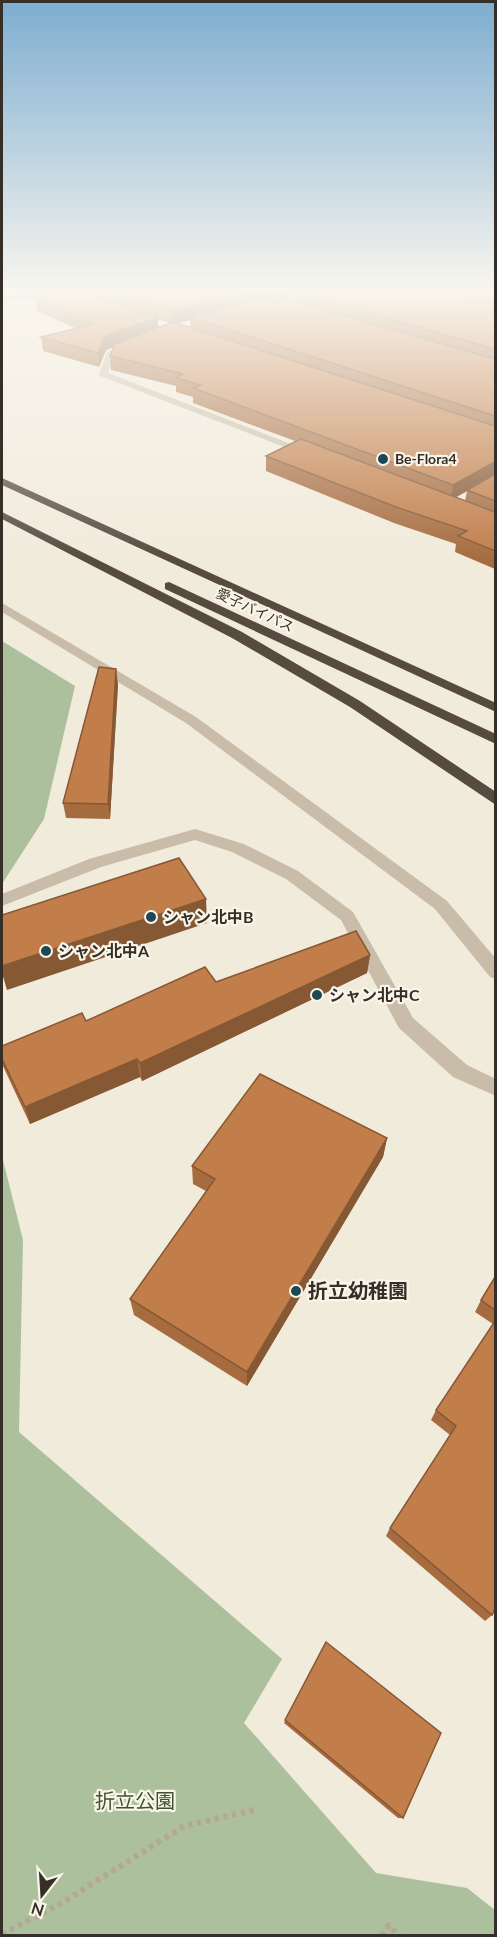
<svg xmlns="http://www.w3.org/2000/svg" width="497" height="1937" viewBox="0 0 497 1937" font-family="Lato,'Noto Sans JP',sans-serif">
  <rect width="100%" height="100%" fill="#f1ebdc"/>
  <g fill="#adc09d">
    <path d="M 2,641 L 75,686 L 44,819 L 2,884 Z"/>
    <path d="M 2,1156 L 23,1240 L 19,1432 L 282,1659 L 244,1723 L 376,1873 L 467,1888 L 495,1910 L 495,1935 L 2,1935 Z"/>
  </g>
  <g fill="none" stroke-linecap="round" stroke-linejoin="round">
    <path stroke="#b5a893" stroke-width="3" stroke-dasharray="2 2" stroke-linecap="butt" d="M 2,679 L 2,698"/>
    <g stroke="#b5a893" stroke-width="6" stroke-dasharray="4.5 4.5" stroke-linecap="butt">
      <path d="M 2,1934 L 60,1904 L 184,1826 L 254,1810"/>
      <path d="M 382,1936 L 389,1925 L 399,1936"/>
    </g>
    <g fill="#c9bda9" fill-rule="evenodd">
      <path d="M 130,343 L 137,345 L 114,356 L 108,373 L 314,453 L 305,455 L 100,376 L 99,374 L 107,352 Z"/>
      <path d="M 2,603 L 196,717 L 447,901 L 496,959 L 496,979 L 490,977 L 435,909 L 186,723 L 2,612 Z"/>
      <path d="M 195,829 L 244,844 L 298,871 L 353,912 L 413,1018 L 467,1065 L 496,1079 L 496,1096 L 453,1077 L 399,1028 L 341,920 L 286,879 L 232,852 L 195,840 L 101,867 L 2,906 L 2,894 L 89,859 Z"/>
    </g>
    <path fill="#9c8d7a" fill-rule="evenodd" d="M 92,289 L 117,289 L 113,291 L 2,301 L 2,297 Z"/>
    <g fill="#574b40" fill-rule="evenodd">
      <path d="M 2,478 L 496,703 L 496,712 L 2,485 Z"/>
      <path d="M 2,512 L 242,632 L 360,701 L 496,792 L 496,805 L 350,707 L 232,638 L 2,519 Z"/>
      <path d="M 169,582 L 496,734 L 496,744 L 165,589 L 165,583 Z"/>
    </g>
  </g>
  <g fill="#a66c40" fill-rule="evenodd">
    <path d="M 86,289 L 495,289 L 495,569 L 455,552 L 456,544 L 394,523 L 266,471 L 266,456 L 295,441 L 193,403 L 193,397 L 176,392 L 176,386 L 111,370 L 110,356 L 113,347 L 106,350 L 99,367 L 43,351 L 41,337 L 77,329 L 37,311 L 35,298 L 86,294 ZM 293,296 L 293,301 L 283,299 ZM 158,319 L 169,323 L 158,327 ZM 190,320 L 190,327 L 178,323 ZM 467,491 L 465,501 L 456,497 Z"/>
    <path d="M 118,684 L 110,819 L 66,818 L 63,803 Z"/>
    <path d="M 370,955 L 367,973 L 142,1081 L 140,1077 L 30,1124 L 2,1064 L 2,1046 L 216,982 Z"/>
    <path d="M 387,1138 L 383,1157 L 247,1386 L 134,1315 L 130,1299 L 206,1191 L 193,1184 L 192,1166 Z"/>
    <path d="M 495,1277 L 495,1609 L 492,1615 L 485,1621 L 386,1536 L 390,1528 L 450,1435 L 431,1420 L 436,1410 L 493,1324 L 475,1312 L 481,1300 Z"/>
    <path d="M 326,1642 L 403,1818 L 398,1818 L 284,1723 Z"/>
  </g>
  <g fill="#875834">
    <path d="M 271,289 L 326,289 L 293,292 L 293,296 L 196,319 L 190,317 L 190,320 L 173,324 L 172,311 Z"/>
    <path d="M 158,317 L 158,330 L 106,350 L 99,367 L 98,353 L 105,336 Z"/>
    <path d="M 495,462 L 495,475 L 467,490 L 467,491 L 451,500 L 453,485 Z"/>
    <path d="M 116,669 L 118,684 L 110,819 L 108,804 Z"/>
    <path d="M 206,899 L 207,923 L 7,990 L 2,973 L 2,966 Z"/>
    <path d="M 370,955 L 367,973 L 142,1081 L 140,1063 Z"/>
    <path d="M 137,1059 L 140,1077 L 30,1124 L 25,1107 Z"/>
    <path d="M 387,1138 L 383,1157 L 247,1386 L 247,1372 Z"/>
  </g>
  <g fill="#c17e4a" stroke="#875834" stroke-width="1.5">
    <path d="M 67,289 L 71,289 L 158,317 L 105,336 L 98,353 L 41,337 L 95,324 L 35,298 Z"/>
    <path d="M 103,289 L 271,289 L 172,311 Z"/>
    <path d="M 307,289 L 438,289 L 495,304 L 495,349 L 293,292 Z"/>
    <path d="M 470,289 L 495,289 L 495,295 Z"/>
    <path d="M 275,296 L 495,359 L 495,416 L 190,317 Z"/>
    <path d="M 173,322 L 495,426 L 495,462 L 453,485 L 193,388 L 201,385 L 176,378 L 183,374 L 110,356 L 115,344 Z"/>
    <path d="M 301,439 L 495,512 L 495,551 L 458,536 L 467,531 L 396,507 L 266,456 Z"/>
    <path d="M 495,474 L 495,501 L 467,490 Z"/>
    <path d="M 99,667 L 116,669 L 108,804 L 63,803 Z"/>
    <path d="M 179,858 L 206,899 L 2,966 L 2,915 Z"/>
    <path d="M 356,931 L 370,955 L 140,1063 L 137,1059 L 25,1107 L 2,1059 L 2,1046 L 82,1013 L 86,1021 L 205,967 L 216,982 Z"/>
    <path d="M 260,1074 L 387,1138 L 247,1372 L 130,1299 L 215,1179 L 192,1166 Z"/>
    <path d="M 495,1277 L 495,1310 L 481,1300 Z"/>
    <path d="M 495,1321 L 495,1609 L 492,1615 L 390,1528 L 456,1426 L 436,1410 Z"/>
    <path d="M 326,1642 L 441,1733 L 403,1818 L 285,1720 Z"/>
  </g>
  <linearGradient id="sky" x2="0" y2="1"><stop stop-color="#7dadd0"/><stop offset="0.52" stop-color="#f9f6ef"/><stop offset="1" stop-color="#f9f6ef" stop-opacity="0"/></linearGradient>
  <rect width="497" height="560" fill="url(#sky)"/>
  <g fill="#1f4856" stroke="#f9f5e9" stroke-width="2">
    <circle cx="383" cy="459" r="6"/>
    <circle cx="151" cy="917" r="6"/>
    <circle cx="46" cy="951" r="6"/>
    <circle cx="317" cy="995" r="6"/>
    <circle cx="296" cy="1291" r="6"/>
  </g>
  <g text-anchor="middle" stroke-width="4.5" stroke-linejoin="round" paint-order="stroke">
    <g font-size="14" font-weight="bold" fill="#362f28" stroke="#f9f5e9" text-anchor="start">
      <text x="395" y="464">Be-Flora4</text>
    </g>
    <g font-size="14" fill="#362f28" stroke="#f9f5e9">
      <text transform="translate(255 610) rotate(25)" y="5">愛子バイパス</text>
    </g>
    <g font-size="16" font-weight="bold" fill="#362f28" stroke="#f9f5e9" text-anchor="start">
      <text x="163" y="923">シャン北中B</text>
      <text x="58" y="957">シャン北中A</text>
      <text x="329" y="1001">シャン北中C</text>
    </g>
    <g font-size="20" font-weight="bold" fill="#362f28" stroke="#f9f5e9" text-anchor="start">
      <text x="308" y="1298">折立幼稚園</text>
    </g>
    <g font-size="20" fill="#3e532d" stroke="#f9f5e9">
      <text x="135" y="1808">折立公園</text>
    </g>
  </g>
  <rect width="497" height="1937" fill="none" stroke="#362f28" stroke-width="6"/>
  <g transform="translate(42 1895) rotate(197)" stroke="#f9f5e9" stroke-width="4.5" paint-order="stroke">
  <path d="M0-4.5L10 22L0 15L-10 22Z" fill="#362f28"/>
  <text y="-9" font-size="16" font-weight="bold" text-anchor="middle" fill="#362f28">N</text>
  </g>
</svg>
